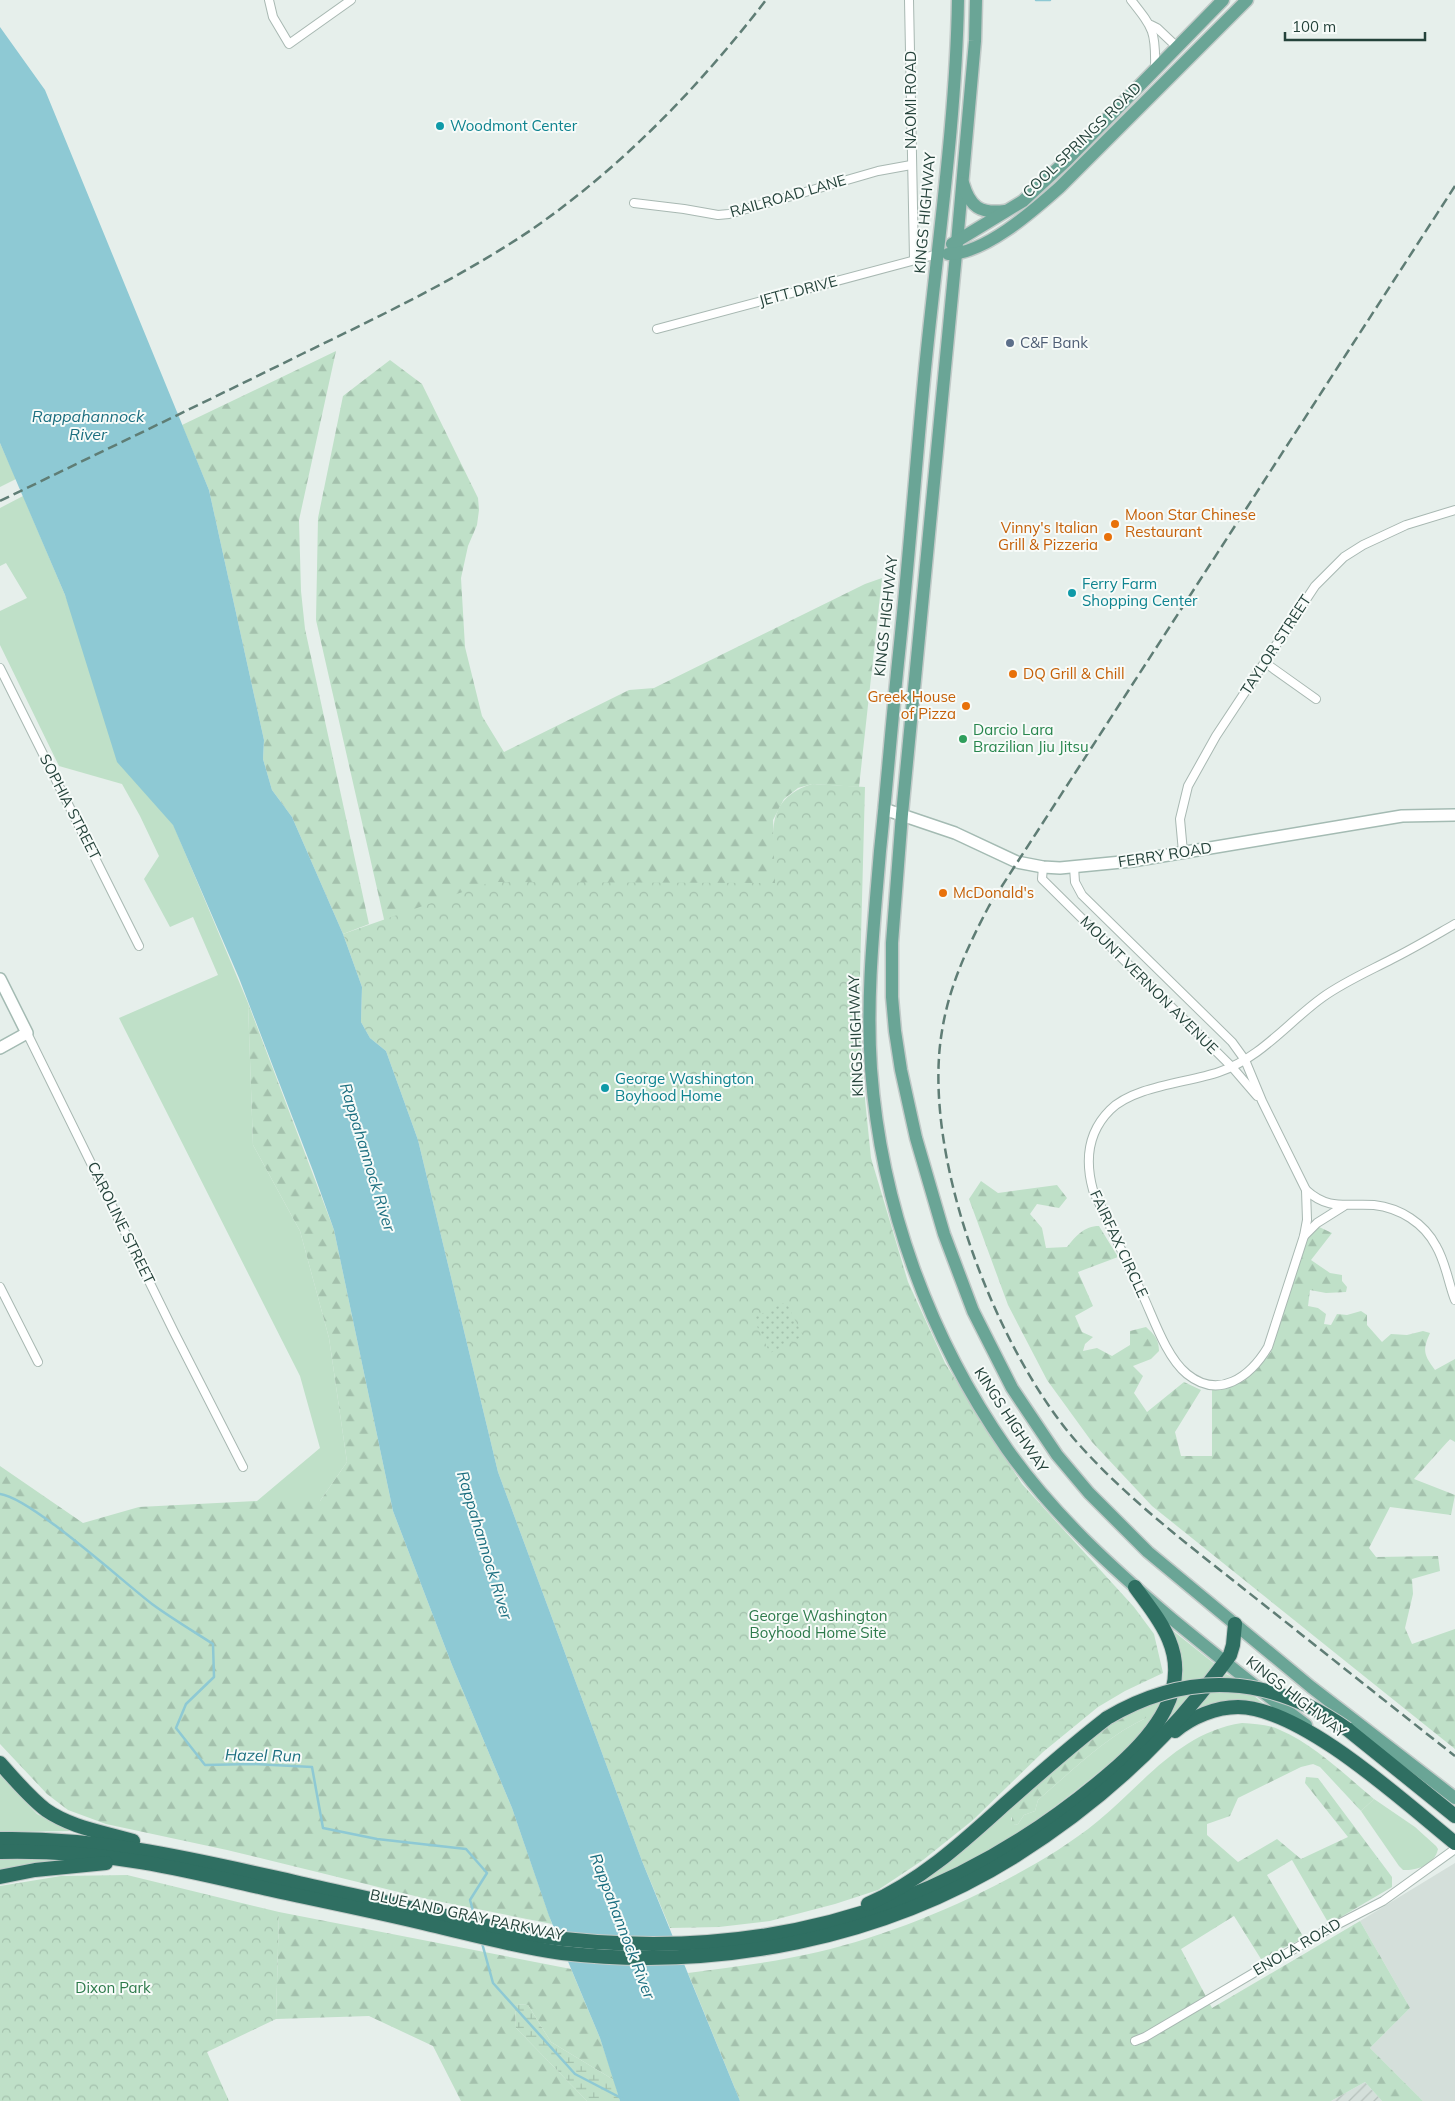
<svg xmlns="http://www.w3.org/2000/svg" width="1455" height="2101" viewBox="0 0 1455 2101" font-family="Mulish,sans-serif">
  <defs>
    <pattern id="industrial-furrows" width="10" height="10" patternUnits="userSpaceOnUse" patternTransform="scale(1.25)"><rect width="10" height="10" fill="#d4dfda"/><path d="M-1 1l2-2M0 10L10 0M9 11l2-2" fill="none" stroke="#b6c1bc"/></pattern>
    <pattern id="forest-firs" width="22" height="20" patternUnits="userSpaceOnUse" patternTransform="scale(1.25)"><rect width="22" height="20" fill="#bfe0c8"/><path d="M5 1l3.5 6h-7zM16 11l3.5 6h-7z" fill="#a4c1ad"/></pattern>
    <pattern id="wetland-marsh" width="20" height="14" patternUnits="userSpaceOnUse" patternTransform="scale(1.25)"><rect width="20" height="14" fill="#bfe0c8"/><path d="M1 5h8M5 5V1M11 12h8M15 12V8" fill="none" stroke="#a4c1ad"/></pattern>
    <pattern id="park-crowns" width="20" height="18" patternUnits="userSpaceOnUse" patternTransform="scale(1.25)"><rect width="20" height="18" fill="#bfe0c8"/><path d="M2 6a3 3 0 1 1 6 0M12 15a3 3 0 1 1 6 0" fill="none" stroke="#a4c1ad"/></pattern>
    <pattern id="garden-dots" width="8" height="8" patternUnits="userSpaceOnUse" patternTransform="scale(1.25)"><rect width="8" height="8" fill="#bfe0c8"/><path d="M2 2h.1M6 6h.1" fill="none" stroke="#a4c1ad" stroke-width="1.8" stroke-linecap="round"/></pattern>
  </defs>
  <rect width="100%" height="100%" fill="#e6efeb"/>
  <path fill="#d4dfda" d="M 1455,1863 L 1455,2101 L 1423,2101 L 1370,2048 L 1410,2008 L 1360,1921 Z"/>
  <path fill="url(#industrial-furrows)" d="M 1365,2082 L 1382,2101 L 1331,2101 Z"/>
  <g fill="#bfe0c8">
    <path d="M 0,443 L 16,479 L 0,487 Z"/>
    <path d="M 23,496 L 65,595 L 135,781 L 173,824 L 248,1003 L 253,1145 L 300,1231 L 329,1338 L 347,1462 L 320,1501 L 257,1501 L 320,1448 L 300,1376 L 119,1018 L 218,975 L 193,917 L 170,927 L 144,879 L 159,856 L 140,816 L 122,784 L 59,766 L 0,645 L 0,611 L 27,598 L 6,563 L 0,566 L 0,508 Z"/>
    <path d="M 1172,1630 L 1216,1665 L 1166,1722 L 1164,1721 L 1168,1715 Z"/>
    <path d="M 1226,1674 L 1230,1676 L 1265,1705 L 1255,1703 L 1194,1712 Z"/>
    <path d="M 1162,1701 C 1151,1728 1127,1748 1105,1767 C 1063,1802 1019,1834 971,1861 C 954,1871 936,1877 919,1885 L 918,1883 L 1020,1798 L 1011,1819 L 1015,1825 L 1018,1824 L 1024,1815 L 1035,1811 L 1038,1800 C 1072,1771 1105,1737 1146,1718 L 1141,1708 Z"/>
    <path d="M 0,1775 L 37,1814 L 70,1831 L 0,1832 Z"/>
    <path d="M 1374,1799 L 1415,1827 L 1436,1846 L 1438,1849 C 1435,1864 1417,1871 1403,1870 L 1399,1866 L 1361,1811 Z"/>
    <path d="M 0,1859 L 52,1860 L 52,1864 L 0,1870 Z"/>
  </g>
  <g fill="url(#forest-firs)">
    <path d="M 336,351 L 299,520 L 301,591 L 305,629 L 369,924 L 343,934 L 292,817 L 272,790 L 263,759 L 264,740 L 209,490 L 182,425 Z"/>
    <path d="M 390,360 L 422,384 L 478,498 L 479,510 L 477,525 L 468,546 L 461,578 L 465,647 L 482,716 L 504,752 L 629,690 L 654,688 L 865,584 L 882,578 L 859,787 L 812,784 L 798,788 L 784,799 L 773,820 L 776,883 L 396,972 L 316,620 L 318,518 L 343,396 Z"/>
    <path d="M 248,1003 L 334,1230 L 393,1511 L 452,1665 L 512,1808 L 552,1924 L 427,1899 L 227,1850 L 106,1824 L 68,1810 L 47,1794 L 0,1744 L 0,1466 L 83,1523 L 139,1507 L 257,1501 L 320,1501 L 347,1462 L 329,1338 L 300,1231 L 253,1145 Z"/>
    <path d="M 981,1181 L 998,1193 L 1057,1185 L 1067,1198 L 1059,1208 L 1037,1204 L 1030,1214 L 1042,1228 L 1046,1248 L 1067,1247 C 1076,1236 1084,1226 1099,1226 L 1118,1257 L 1078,1272 L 1093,1306 L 1075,1316 L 1082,1332 L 1093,1337 L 1085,1344 L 1083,1351 L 1097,1348 L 1112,1356 L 1130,1345 L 1130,1331 L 1146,1327 C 1155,1335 1159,1340 1159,1351 L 1151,1359 L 1133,1366 L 1143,1376 L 1134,1393 L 1147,1412 L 1184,1382 L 1201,1390 L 1175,1432 L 1181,1456 L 1212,1456 L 1212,1388 L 1244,1381 L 1271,1352 L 1305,1240 L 1317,1226 L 1332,1233 L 1311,1260 L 1330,1273 L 1342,1275 L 1342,1281 L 1347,1287 L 1346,1292 L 1326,1293 L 1310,1290 L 1308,1306 L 1318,1308 L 1326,1314 L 1324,1324 L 1331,1325 L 1337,1314 L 1347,1315 L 1361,1311 L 1367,1315 L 1367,1325 L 1382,1342 L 1391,1334 L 1407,1335 L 1423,1331 L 1430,1333 C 1422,1351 1424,1355 1435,1370 L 1455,1359 L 1455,1442 L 1450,1439 L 1414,1479 L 1455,1495 L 1451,1515 L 1390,1507 L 1369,1548 L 1376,1557 L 1438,1556 L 1440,1571 L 1412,1579 L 1413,1594 L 1405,1628 L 1412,1644 L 1455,1629 L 1455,1749 L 1152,1506 L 1092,1442 L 1047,1380 L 1008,1305 L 969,1199 Z"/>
    <path d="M 1141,1708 L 1145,1711 L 1146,1718 C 1105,1737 1072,1771 1038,1800 L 1035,1811 L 1024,1815 L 1018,1824 L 1015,1825 L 1012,1823 L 1012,1814 L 1020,1798 L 1111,1723 Z"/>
    <path d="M 1242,1723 C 1255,1724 1268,1724 1280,1730 C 1315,1745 1345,1775 1374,1799 L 1361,1811 L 1320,1767 L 1313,1764 L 1301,1767 L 1238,1798 L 1230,1816 L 1207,1824 L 1207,1835 L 1238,1862 L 1277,1839 L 1301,1859 L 1348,1837 L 1305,1783 L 1306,1777 L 1318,1778 L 1392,1877 L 1392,1887 L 1329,1924 L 1292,1860 L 1267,1875 L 1304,1938 L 1261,1959 L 1234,1916 L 1181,1949 L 1212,2008 L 1360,1921 L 1410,2008 L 1370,2048 L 1423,2101 L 1382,2101 L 1365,2082 L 1331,2101 L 740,2101 L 688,1973 C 731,1967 776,1962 818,1952 C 899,1933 988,1894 1058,1850 C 1071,1841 1085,1832 1098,1821 C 1143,1784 1180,1732 1242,1723 Z"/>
    <path d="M 279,1912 L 571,1969 L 600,2038 L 614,2080 L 551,2042 L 528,2005 L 515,2004 L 516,2028 L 587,2101 L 461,2101 L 433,2046 L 369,2016 L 276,2019 Z"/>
  </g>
  <path fill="url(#wetland-marsh)" d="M 515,2004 L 528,2005 L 551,2042 L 614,2080 L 620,2101 L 587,2101 L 516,2028 Z"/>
  <g fill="url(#park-crowns)">
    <path d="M 812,784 L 865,787 L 859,1012 L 862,1070 L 871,1158 L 908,1282 L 945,1363 L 1022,1484 L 1134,1607 L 1154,1634 L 1163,1673 L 1125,1691 L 1098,1707 L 1043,1752 L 973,1820 L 923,1860 L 878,1890 L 835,1904 L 770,1921 L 719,1927 L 670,1928 L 642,1861 L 498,1472 L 418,1140 L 386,1051 L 370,1038 L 361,1022 L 362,987 L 343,934 L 491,882 L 775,883 C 776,841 759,801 812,784 Z"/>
    <path d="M 127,1875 L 279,1912 L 276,2019 L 207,2052 L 229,2101 L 0,2101 L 0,1886 L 61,1876 Z"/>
  </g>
  <path fill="url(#garden-dots)" d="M 786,1302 L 803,1336 L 770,1353 L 753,1318 Z"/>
  <path fill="#8ec9d4" d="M 0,27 L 45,90 L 209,490 L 264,740 L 263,759 L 272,790 L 292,817 L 343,934 L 362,987 L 361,1022 L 370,1038 L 386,1051 L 418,1140 L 498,1472 L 642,1861 L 740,2101 L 620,2101 L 600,2038 L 549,1916 L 512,1808 L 452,1665 L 393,1511 L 334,1230 L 313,1171 L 239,978 L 173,825 L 117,762 L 65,595 L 0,443 Z"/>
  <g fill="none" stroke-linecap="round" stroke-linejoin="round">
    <g stroke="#8ec9d4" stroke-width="2.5">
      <path d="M 1036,0 L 1050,0"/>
      <path d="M 0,1494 C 31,1498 122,1581 152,1604 C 171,1618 193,1631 213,1644 L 214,1677 L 186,1704 L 176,1728 L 205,1765 L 253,1764 L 312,1767 L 323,1828 L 377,1839 L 466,1849 L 487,1873 L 470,1900 L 475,1918"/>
      <path d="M 482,1943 L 493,1983 L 575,2074 L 627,2101"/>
    </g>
    <g stroke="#a8b8b2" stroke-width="10">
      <g id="street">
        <path d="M 269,0 L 273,17 L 289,44 L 351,0"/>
        <path d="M 909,0 L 914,259"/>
        <path d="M 1131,0 C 1153,28 1156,31 1155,68"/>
        <path d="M 1151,25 L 1157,28 L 1176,46"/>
        <path d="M 634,203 L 684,209 L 718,215 L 729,214 L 878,171 L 911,165"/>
        <path d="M 657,329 L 938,254"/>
        <path d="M 1264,662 L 1316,699"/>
        <path d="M 0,668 L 139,946"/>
        <path d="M 1183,852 L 1180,819 L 1188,786 L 1216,736 L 1315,586 L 1344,557 L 1363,545 L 1406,525 L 1455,510"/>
        <path d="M 1043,867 L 1042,879 L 1232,1067 L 1257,1096"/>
        <path d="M 1074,867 L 1075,882 L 1082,895 L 1232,1042 L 1245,1060 L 1262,1101 L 1306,1190 C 1329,1211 1346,1203 1374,1205 C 1400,1208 1424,1223 1436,1246 C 1446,1263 1448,1282 1455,1300"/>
        <path d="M 27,1033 L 174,1332 L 243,1467"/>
        <path d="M 1306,1190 L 1307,1220 L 1304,1236 L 1268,1347 C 1250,1377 1219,1400 1187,1374 C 1167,1358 1154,1320 1144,1298 C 1127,1262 1110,1226 1093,1190 C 1085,1161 1087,1133 1110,1110 C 1134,1086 1187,1083 1219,1072 C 1261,1058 1288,1022 1323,997 C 1344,982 1369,971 1392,959 C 1414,948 1434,936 1455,924"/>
        <path d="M 1304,1236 L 1317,1223 L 1344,1206"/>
        <path d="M 0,1287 L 38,1362"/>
        <path d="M 1135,2041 L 1145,2037 L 1323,1932 L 1383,1901 L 1455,1849"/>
      </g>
    </g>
    <g stroke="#a4bbb3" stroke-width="14">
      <g id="secondary">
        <path d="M 884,809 L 955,833 L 1017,862 L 1043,867 L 1060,868 L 1132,861 L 1402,816 L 1455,815"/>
        <path d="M 0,979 L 27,1033 L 0,1048"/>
      </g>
    </g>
    <g stroke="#c2cac8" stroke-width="15">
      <g id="primary">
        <path d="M 958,0 C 956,123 937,247 925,369 C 916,463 909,558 899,653 C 892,719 887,785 880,851 C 874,924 866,996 871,1069 C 881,1205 929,1337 1007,1449 C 1053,1514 1111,1567 1172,1619 C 1216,1655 1260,1691 1306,1725"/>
        <path d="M 976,0 L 975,41 L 956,254 L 902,814 L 892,943 L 892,997 L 895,1031 L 901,1070 L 916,1138 L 944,1234 L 973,1311 L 1012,1388 L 1057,1455 L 1089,1493 L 1148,1552 L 1311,1687 L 1455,1798"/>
        <path d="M 963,183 C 970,207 980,214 1005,211"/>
        <path d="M 952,244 L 1023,201 L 1067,160 L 1223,0"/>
        <path d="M 948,254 C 985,254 1033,211 1060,187 L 1247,0"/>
      </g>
    </g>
    <g stroke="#c2cac8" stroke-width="16">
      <g id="highway">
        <path d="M 1347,1729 L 1455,1816"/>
        <path d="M 1175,1731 C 1192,1717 1216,1707 1238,1707 C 1303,1708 1404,1802 1455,1843"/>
        <path d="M 0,1763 C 14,1779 29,1797 46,1810 C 72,1828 104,1832 133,1841"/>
        <path d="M 0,1839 C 102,1837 196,1860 295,1882 C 338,1892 381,1901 423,1911 C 460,1919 495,1929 532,1935 C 753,1967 950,1914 1118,1766 C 1154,1734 1190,1690 1169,1640 C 1161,1620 1147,1604 1135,1587"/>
        <path d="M 0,1852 C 45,1851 90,1854 134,1861 C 176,1867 218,1878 259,1887 C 316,1900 374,1911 431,1925 C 474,1935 517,1947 562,1953 C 717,1971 882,1939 1015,1856 C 1085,1812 1149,1757 1201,1693 C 1211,1680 1221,1668 1230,1655 L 1233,1645 L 1235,1624"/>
        <path d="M 0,1877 L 35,1870 L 106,1863"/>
        <path d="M 868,1904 C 921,1881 963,1842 1005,1804 C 1039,1774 1072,1745 1107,1718"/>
      </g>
    </g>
    <use href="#street" stroke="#fff" stroke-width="8"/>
    <use href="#secondary" stroke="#fff" stroke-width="11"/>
    <use href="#primary" stroke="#6aa596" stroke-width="12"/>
    <use href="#highway" stroke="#2f6f62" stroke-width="14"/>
    <g stroke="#5f7d75" stroke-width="2.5" stroke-dasharray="10 5" stroke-linecap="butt">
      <path d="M 1455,186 L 989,906 C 968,946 949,986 942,1031 C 921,1154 995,1347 1075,1440 C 1125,1497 1186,1543 1244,1589 C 1315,1645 1385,1701 1455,1756"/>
      <path d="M 0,501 C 101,452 201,404 302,354 C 380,316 458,279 531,230 C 622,167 699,87 766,0"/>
    </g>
    <g stroke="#c2cac8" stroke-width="16" stroke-linecap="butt">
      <path id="highway-bridge" d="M 1107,1718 C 1188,1670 1271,1675 1347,1729"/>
    </g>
    <use href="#highway-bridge" stroke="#2f6f62" stroke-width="14"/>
  </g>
  <g fill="#0f9aa8" stroke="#f7fbf9" stroke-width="2">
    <circle cx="440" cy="126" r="5"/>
    <circle cx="1072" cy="593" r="5"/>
    <circle cx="605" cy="1088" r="5"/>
  </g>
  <circle fill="#5c6f8a" stroke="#f7fbf9" stroke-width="2" cx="1010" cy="343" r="5"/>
  <g fill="#e8710a" stroke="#f7fbf9" stroke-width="2">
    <circle cx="1115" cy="524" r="5"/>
    <circle cx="1108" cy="537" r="5"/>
    <circle cx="1013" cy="674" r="5"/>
    <circle cx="966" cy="706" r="5"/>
    <circle cx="943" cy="893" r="5"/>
  </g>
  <circle fill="#2e9e5b" stroke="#f7fbf9" stroke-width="2" cx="963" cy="739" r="5"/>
  <g text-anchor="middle" stroke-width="4" stroke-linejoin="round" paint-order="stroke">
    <g font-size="15" fill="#24423a" stroke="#f7fbf9">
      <text transform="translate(911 100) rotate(-90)" y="5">NAOMI ROAD</text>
      <text transform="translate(1082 140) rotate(-44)" y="5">COOL SPRINGS ROAD</text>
      <text transform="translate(788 196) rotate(-16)" y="5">RAILROAD LANE</text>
      <text transform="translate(925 213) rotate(-85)" y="5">KINGS HIGHWAY</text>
      <text transform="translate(798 291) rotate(-15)" y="5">JETT DRIVE</text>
      <text transform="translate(886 616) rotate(-84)" y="5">KINGS HIGHWAY</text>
      <text transform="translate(1276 645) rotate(-57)" y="5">TAYLOR STREET</text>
      <text transform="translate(70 807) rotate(63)" y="5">SOPHIA STREET</text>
      <text transform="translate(1165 855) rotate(-9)" y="5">FERRY ROAD</text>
      <text transform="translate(1149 985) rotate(45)" y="5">MOUNT VERNON AVENUE</text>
      <text transform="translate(856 1036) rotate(-92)" y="5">KINGS HIGHWAY</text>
      <text transform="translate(121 1223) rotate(64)" y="5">CAROLINE STREET</text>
      <text transform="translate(1119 1244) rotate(65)" y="5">FAIRFAX CIRCLE</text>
      <text transform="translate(1011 1420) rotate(57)" y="5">KINGS HIGHWAY</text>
      <text transform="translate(1296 1697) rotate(38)" y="5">KINGS HIGHWAY</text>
      <text transform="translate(467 1915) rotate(12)" y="5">BLUE AND GRAY PARKWAY</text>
      <text transform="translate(1297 1947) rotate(-30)" y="5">ENOLA ROAD</text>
    </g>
    <g font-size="15" fill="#0d838f" stroke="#f7fbf9" text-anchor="start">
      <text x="450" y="131">Woodmont Center</text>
      <text x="1082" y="589">Ferry Farm<tspan x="1082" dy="17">Shopping Center</tspan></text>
      <text x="615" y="1084">George Washington<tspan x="615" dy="17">Boyhood Home</tspan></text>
    </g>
    <g font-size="15" fill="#4e5e75" stroke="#f7fbf9" text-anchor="start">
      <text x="1020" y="348">C&amp;F Bank</text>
    </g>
    <g font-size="15" fill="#c56008" stroke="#f7fbf9" text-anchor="start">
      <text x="1125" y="520">Moon Star Chinese<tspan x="1125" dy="17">Restaurant</tspan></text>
      <text x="1098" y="533" text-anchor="end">Vinny's Italian<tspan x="1098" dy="17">Grill &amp; Pizzeria</tspan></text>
      <text x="1023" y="679">DQ Grill &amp; Chill</text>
      <text x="956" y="702" text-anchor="end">Greek House<tspan x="956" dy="17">of Pizza</tspan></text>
      <text x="953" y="898">McDonald's</text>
    </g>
    <g font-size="15" fill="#27864d" stroke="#f7fbf9" text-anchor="start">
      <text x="973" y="735">Darcio Lara<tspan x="973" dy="17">Brazilian Jiu Jitsu</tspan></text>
    </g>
    <g font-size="15" fill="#2d7a4b" stroke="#f7fbf9">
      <text x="818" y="1621">George Washington<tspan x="818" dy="17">Boyhood Home Site</tspan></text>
      <text x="113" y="1993">Dixon Park</text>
    </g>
    <g font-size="16" font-style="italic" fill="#1c6f80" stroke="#f7fbf9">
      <text x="88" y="422">Rappahannock<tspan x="88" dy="18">River</tspan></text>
      <text transform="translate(368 1157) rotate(73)" y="6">Rappahannock River</text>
      <text transform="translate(485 1545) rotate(73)" y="6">Rappahannock River</text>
      <text transform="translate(263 1755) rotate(1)" y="6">Hazel Run</text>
      <text transform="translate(623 1926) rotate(69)" y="6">Rappahannock River</text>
    </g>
  </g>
  <path d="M1285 32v8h140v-8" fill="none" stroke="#24423a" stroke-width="2.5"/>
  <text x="1292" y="32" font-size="15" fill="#24423a" stroke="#f7fbf9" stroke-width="4" paint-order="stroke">100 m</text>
</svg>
